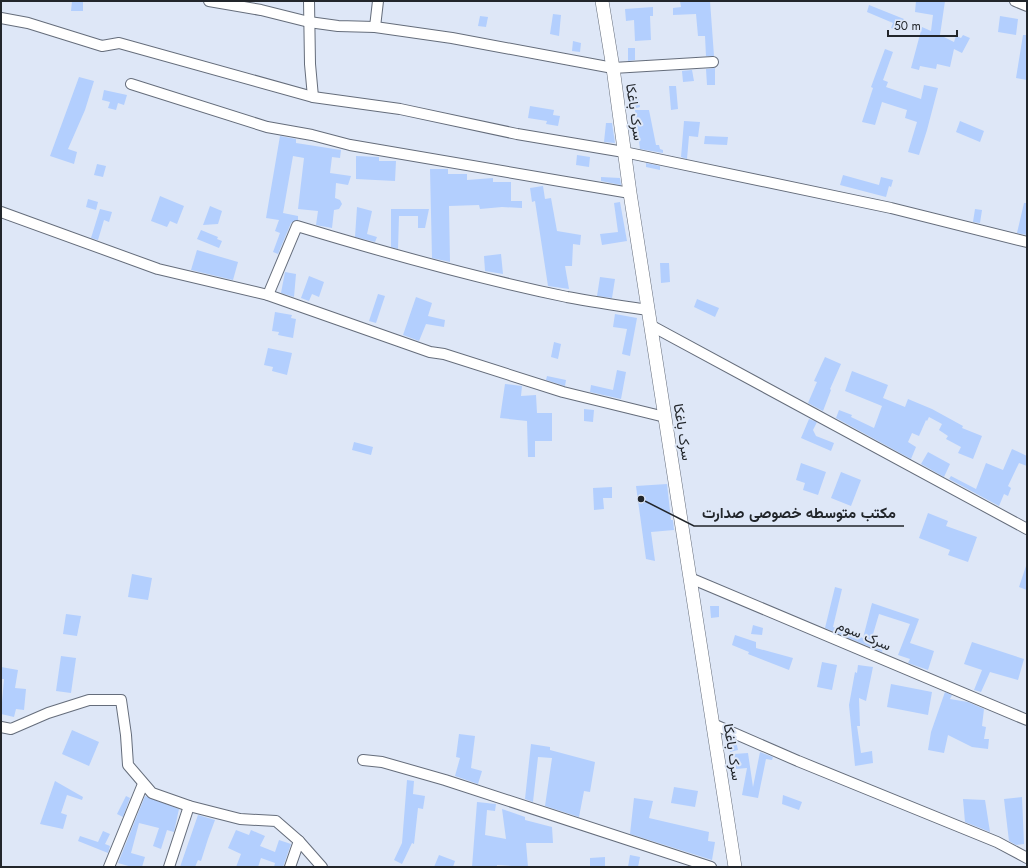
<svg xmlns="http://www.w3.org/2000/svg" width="1028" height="868" viewBox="0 0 1028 868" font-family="Jost,Vazirmatn,sans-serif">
  <rect width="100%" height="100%" fill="#dee7f7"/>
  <g fill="#b3cffe">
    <path d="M 72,1 L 83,1 L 83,11 L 71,11 Z"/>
    <path d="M 680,1 L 710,1 L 714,56 L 706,56 L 705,36 L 698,36 L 696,14 L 673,15 L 673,8 L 681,7 Z"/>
    <path d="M 916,1 L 945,1 L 940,35 L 954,42 L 956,36 L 961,38 L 963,35 L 970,38 L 962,53 L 954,49 L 950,67 L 937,64 L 936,69 L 920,66 L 919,70 L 911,68 L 922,27 L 931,31 L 933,15 L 915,12 Z"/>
    <path d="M 869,5 L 904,19 L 900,31 L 891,28 L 893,23 L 867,12 Z"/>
    <path d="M 653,7 L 653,16 L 650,16 L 651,40 L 635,41 L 634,20 L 626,21 L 625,9 Z"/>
    <path d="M 553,14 L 561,15 L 559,36 L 550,34 Z"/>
    <path d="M 480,16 L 488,17 L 486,27 L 478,26 Z"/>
    <path d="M 1000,16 L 1018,19 L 1016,35 L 998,32 Z"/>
    <path d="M 1023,35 L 1027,35 L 1027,80 L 1016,78 Z"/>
    <path d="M 573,41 L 581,43 L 580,52 L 572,51 Z"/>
    <path d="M 628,48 L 635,48 L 635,60 L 628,61 Z"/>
    <path d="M 885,49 L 893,52 L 883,80 L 888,82 L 886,87 L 921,99 L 924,85 L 938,88 L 927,130 L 919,155 L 908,152 L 917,122 L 905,118 L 907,110 L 882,102 L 875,125 L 862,122 L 873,88 L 871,87 Z"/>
    <path d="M 715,68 L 715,85 L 707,85 L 706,69 Z"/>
    <path d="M 692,70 L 694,81 L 683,82 L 682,71 Z"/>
    <path d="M 79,77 L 94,81 L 85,110 L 68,149 L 77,152 L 74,164 L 50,156 Z"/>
    <path d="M 669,86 L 676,86 L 678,109 L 671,110 Z"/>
    <path d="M 104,90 L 127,95 L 124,105 L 118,103 L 116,110 L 108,108 L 110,102 L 102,100 Z"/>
    <path d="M 638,97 L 640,107 L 633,109 L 631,98 Z"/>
    <path d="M 530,106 L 554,110 L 553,115 L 560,116 L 558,126 L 546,124 L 547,121 L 528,118 Z"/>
    <path d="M 635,110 L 649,110 L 656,145 L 659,145 L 660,149 L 663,150 L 663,153 L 640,149 Z"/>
    <path d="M 684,121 L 700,122 L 698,137 L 689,136 L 687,159 L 681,157 Z"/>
    <path d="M 960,121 L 984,131 L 980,142 L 956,132 Z"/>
    <path d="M 606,123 L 612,123 L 615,143 L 604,142 Z"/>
    <path d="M 280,136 L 296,139 L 296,143 L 341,150 L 340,158 L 332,157 L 330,173 L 351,176 L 348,185 L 336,183 L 335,198 L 340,200 L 342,204 L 339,209 L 334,210 L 332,228 L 316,225 L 318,211 L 298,209 L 304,158 L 293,156 L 283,213 L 298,216 L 298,220 L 291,223 L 278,254 L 273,252 L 280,233 L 275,231 L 279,220 L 266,218 Z"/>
    <path d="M 705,136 L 728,137 L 727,145 L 704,144 Z"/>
    <path d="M 577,155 L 590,157 L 589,167 L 576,165 Z"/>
    <path d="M 356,156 L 379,157 L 379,161 L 396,161 L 395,181 L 356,179 Z"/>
    <path d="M 646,163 L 660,166 L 660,170 L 646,167 Z"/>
    <path d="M 97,164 L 106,166 L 103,177 L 94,175 Z"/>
    <path d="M 430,169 L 448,169 L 448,174 L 467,174 L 467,180 L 493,178 L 493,182 L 511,182 L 511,201 L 522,201 L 522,208 L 502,207 L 480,209 L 479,205 L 449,206 L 450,262 L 432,258 Z"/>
    <path d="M 843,175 L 879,185 L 881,177 L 893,180 L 891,187 L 889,186 L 886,197 L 840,185 Z"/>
    <path d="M 601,177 L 620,178 L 621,185 L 601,181 Z"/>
    <path d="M 543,186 L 545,199 L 551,198 L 557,231 L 581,235 L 580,245 L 573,244 L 572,266 L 565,266 L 569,289 L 548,286 L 535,201 L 532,202 L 530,188 Z"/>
    <path d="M 160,196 L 184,206 L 177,224 L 170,221 L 167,227 L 151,221 Z"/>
    <path d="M 88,199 L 98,202 L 96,210 L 86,207 Z"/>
    <path d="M 620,202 L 627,241 L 602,245 L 600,234 L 618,232 L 614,203 Z"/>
    <path d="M 1024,203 L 1027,203 L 1027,235 L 1017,233 Z"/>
    <path d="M 210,206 L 222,211 L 218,224 L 203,225 Z"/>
    <path d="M 357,207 L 372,211 L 367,234 L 377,237 L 375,242 L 355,237 Z"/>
    <path d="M 100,209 L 112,212 L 109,222 L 104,220 L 98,240 L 91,238 Z"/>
    <path d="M 391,209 L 429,209 L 425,228 L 418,228 L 418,216 L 399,216 L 398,249 L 391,247 Z"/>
    <path d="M 975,209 L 982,210 L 980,223 L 973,222 Z"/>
    <path d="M 201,230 L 218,237 L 217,239 L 222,241 L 219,248 L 197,239 Z"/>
    <path d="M 197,250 L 238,262 L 233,280 L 191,270 Z"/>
    <path d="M 501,254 L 503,274 L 485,271 L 484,256 Z"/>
    <path d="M 660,263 L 669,263 L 670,282 L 661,283 Z"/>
    <path d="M 285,272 L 296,274 L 294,297 L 281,293 Z"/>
    <path d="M 309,276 L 324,282 L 319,297 L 312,294 L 309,301 L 301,298 Z"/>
    <path d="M 600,277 L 615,279 L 612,298 L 597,296 Z"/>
    <path d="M 378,294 L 385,296 L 376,323 L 369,321 Z"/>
    <path d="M 416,297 L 432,303 L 428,316 L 445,320 L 444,327 L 426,324 L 419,341 L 403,335 Z"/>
    <path d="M 697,299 L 719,308 L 715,317 L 694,307 Z"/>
    <path d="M 275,312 L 292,315 L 291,318 L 296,319 L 293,338 L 278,335 L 279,332 L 272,331 Z"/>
    <path d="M 615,314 L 637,318 L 630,356 L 622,354 L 627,329 L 613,327 Z"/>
    <path d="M 554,342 L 561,344 L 558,359 L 551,357 Z"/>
    <path d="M 268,348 L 292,353 L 287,375 L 272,371 L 273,367 L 264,365 Z"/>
    <path d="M 825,357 L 841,364 L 830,389 L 831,390 L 823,411 L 808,403 L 817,382 L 814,381 Z"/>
    <path d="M 617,370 L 626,372 L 621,399 L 590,392 L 591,385 L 613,390 Z"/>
    <path d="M 852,371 L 888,385 L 883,398 L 905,407 L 908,399 L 932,409 L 963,426 L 962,428 L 982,436 L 973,459 L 958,453 L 961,447 L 946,439 L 948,436 L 939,430 L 942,424 L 929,417 L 927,421 L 926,420 L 919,436 L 912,433 L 908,442 L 916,447 L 911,459 L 836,418 L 839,410 L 852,415 L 851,417 L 874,428 L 882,406 L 845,391 Z"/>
    <path d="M 547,376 L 566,380 L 565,386 L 546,380 Z"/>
    <path d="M 505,384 L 522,386 L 521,396 L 536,395 L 537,413 L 552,413 L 552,441 L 535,441 L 535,457 L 528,457 L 527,421 L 500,418 Z"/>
    <path d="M 584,409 L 594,410 L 593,422 L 584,421 Z"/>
    <path d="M 809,419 L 817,422 L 813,430 L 816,436 L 834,443 L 831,451 L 801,438 Z"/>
    <path d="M 354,442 L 373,447 L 371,455 L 352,450 Z"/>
    <path d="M 1012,449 L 1027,456 L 1027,466 L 1019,463 L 1008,486 L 1011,488 L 1008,496 L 1004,494 L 999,506 L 949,479 L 951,476 L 976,489 L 986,463 L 1003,470 Z"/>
    <path d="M 928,452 L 950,464 L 944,477 L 921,464 Z"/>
    <path d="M 801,463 L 826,472 L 818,495 L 803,490 L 805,483 L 796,480 Z"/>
    <path d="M 841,472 L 861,480 L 851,506 L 831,498 Z"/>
    <path d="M 667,484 L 671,520 L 673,520 L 674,530 L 651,532 L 655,561 L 646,559 L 636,486 Z"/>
    <path d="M 612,487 L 612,498 L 603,498 L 604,509 L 594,510 L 593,488 Z"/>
    <path d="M 928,513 L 948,521 L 946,526 L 977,537 L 968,562 L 948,555 L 950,550 L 919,538 Z"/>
    <path d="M 1026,566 L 1027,566 L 1027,590 L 1019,587 Z"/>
    <path d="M 132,574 L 152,578 L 148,600 L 128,597 Z"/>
    <path d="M 835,587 L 842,589 L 833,627 L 863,638 L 872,603 L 919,619 L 910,643 L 934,651 L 928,670 L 908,663 L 910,659 L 898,655 L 910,624 L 879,614 L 871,641 L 884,645 L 882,652 L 825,628 Z"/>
    <path d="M 710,606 L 719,606 L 719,617 L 711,618 Z"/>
    <path d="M 66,614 L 81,616 L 77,636 L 63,634 Z"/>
    <path d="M 753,625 L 763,628 L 762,635 L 751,634 Z"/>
    <path d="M 735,635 L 756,642 L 756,648 L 793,658 L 789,670 L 748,654 L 749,652 L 732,645 Z"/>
    <path d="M 972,642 L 1024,659 L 1018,680 L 990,672 L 981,692 L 974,690 L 982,670 L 964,664 Z"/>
    <path d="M 61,656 L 76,658 L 71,693 L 56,691 Z"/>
    <path d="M 822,662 L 837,665 L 832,690 L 817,687 Z"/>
    <path d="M 858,665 L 873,667 L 866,701 L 859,698 L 860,726 L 857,726 L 861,753 L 872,751 L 873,763 L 855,766 L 849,705 L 855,672 L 857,673 Z"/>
    <path d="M 1,667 L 18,670 L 15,688 L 26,689 L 24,710 L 16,709 L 14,717 L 1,714 L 4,679 L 1,679 Z"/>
    <path d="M 891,684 L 932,692 L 928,715 L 887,707 Z"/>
    <path d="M 945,692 L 952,695 L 950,699 L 968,702 L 984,709 L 982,726 L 986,727 L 984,739 L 989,739 L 988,749 L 972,747 L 948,735 L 944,753 L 928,750 L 931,732 Z"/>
    <path d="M 72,730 L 99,742 L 89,766 L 62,754 Z"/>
    <path d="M 459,734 L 475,736 L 471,768 L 482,771 L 478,784 L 455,776 L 460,758 L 456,757 Z"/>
    <path d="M 736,741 L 738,750 L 730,752 L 728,742 Z"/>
    <path d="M 531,744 L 550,747 L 550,750 L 595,762 L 590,792 L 584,791 L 579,817 L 545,806 L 552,758 L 538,757 L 533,802 L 525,799 Z"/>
    <path d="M 760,752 L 773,757 L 772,760 L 766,759 L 758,798 L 742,795 L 747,768 L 736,769 L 734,754 L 748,753 L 753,787 Z"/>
    <path d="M 407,780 L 414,781 L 413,794 L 425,796 L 423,809 L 418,808 L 414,844 L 412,843 L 402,864 L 394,860 L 402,843 Z"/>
    <path d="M 55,781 L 83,797 L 82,800 L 67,795 L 61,813 L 67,815 L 63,829 L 40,824 Z"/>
    <path d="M 674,787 L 698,791 L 695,807 L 671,803 Z"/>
    <path d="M 783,795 L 802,802 L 799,810 L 782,804 Z"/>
    <path d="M 126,796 L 130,798 L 123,817 L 117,814 Z"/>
    <path d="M 145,796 L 179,809 L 174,832 L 167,830 L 161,849 L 153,846 L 159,828 L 139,823 L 131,853 L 145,857 L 142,867 L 132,867 L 118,863 Z"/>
    <path d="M 1022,797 L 1024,844 L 1016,845 L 1009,841 L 1004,799 Z"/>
    <path d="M 634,798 L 653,801 L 649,818 L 709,832 L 708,841 L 715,842 L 712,860 L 630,834 Z"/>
    <path d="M 963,799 L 985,800 L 990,832 L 965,822 Z"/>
    <path d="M 477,802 L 496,804 L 495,811 L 487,810 L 485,835 L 506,839 L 502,809 L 525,817 L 525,820 L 552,827 L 553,843 L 526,843 L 528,867 L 497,865 L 497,867 L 472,867 Z"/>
    <path d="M 198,815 L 215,820 L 208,839 L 201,861 L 198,860 L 195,867 L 180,867 Z"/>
    <path d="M 236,830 L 249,835 L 251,830 L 265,836 L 260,846 L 275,852 L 279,840 L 291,844 L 283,867 L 274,867 L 275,863 L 261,858 L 258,867 L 236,867 L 241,854 L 228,848 Z"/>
    <path d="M 103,831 L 110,834 L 105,844 L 110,846 L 108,853 L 78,841 L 80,836 L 98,842 Z"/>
    <path d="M 439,855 L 455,861 L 453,867 L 434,867 Z"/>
    <path d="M 630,855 L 640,857 L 638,867 L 628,867 Z"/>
    <path d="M 605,857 L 605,867 L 590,867 L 590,858 Z"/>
  </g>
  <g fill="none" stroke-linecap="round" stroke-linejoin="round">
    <g stroke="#656d7b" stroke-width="12">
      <g id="street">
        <path d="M 209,1 L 261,10 L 309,22 L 338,26 L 375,27 L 452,38 L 613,68 L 713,62"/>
        <path d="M 309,1 L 310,64 L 313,97"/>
        <path d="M 1015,1 L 1027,6"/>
        <path d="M 1,18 L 28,23 L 102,46 L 119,43 L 313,97 L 400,109 L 517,134 L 624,152 L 891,208 L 1027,242"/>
        <path d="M 375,27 L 378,1"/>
        <path d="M 131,84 L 267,127 L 312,135 L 350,145 L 630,193"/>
        <path d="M 1,212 L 158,269 L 268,295 L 430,352 L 444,354 L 563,392 L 665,417"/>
        <path d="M 268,295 L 297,226 C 386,253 476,278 567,297 C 594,302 621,306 648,310"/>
        <path d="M 650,325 L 1027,529"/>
        <path d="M 690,578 L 1027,720"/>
        <path d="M 713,724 L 798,761 L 997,842 L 1027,858"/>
        <path d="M 1,727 L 11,729 L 48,713 L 89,700 L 121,700 L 126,735 L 128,765 L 152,793 L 189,806 L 240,819 L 276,821 L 299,841 L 322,867"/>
        <path d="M 363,760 L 382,762 L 445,780 L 711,867"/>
        <path d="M 109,867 L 143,784"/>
        <path d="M 169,867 L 189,806"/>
        <path d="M 290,867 L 299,841"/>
      </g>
    </g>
    <g stroke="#656d7b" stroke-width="14">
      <path id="secondary" d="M 602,1 L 613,68 L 630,193 L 735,867"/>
    </g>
    <use href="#street" stroke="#fff" stroke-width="10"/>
    <use href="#secondary" stroke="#fff" stroke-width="13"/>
  </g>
  <g text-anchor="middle" stroke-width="4" stroke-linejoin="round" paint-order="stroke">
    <g font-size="14" fill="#22262b" stroke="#dee7f7">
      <text transform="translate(635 112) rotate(82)" y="5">سرک باغکا</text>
      <text transform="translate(683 432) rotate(81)" y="5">سرک باغکا</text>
      <text transform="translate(864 635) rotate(23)" y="5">سرک سوم</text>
      <text transform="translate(733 752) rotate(81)" y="5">سرک باغکا</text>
    </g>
  </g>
  <path fill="none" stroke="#22262b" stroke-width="1.5" d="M641 499L694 526H904"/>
  <circle fill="#22262b" stroke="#dee7f7" stroke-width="1.5" cx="641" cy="499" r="4"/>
  <g font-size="15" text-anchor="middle" font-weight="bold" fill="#22262b" stroke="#dee7f7" stroke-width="4" stroke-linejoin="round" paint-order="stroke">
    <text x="799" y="518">مکتب متوسطه خصوصی صدارت</text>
  </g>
  <rect width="1028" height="868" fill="none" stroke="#22262b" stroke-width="4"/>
  <path d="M888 30v6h69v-6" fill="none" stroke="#22262b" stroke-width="2"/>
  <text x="894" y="30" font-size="12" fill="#22262b" stroke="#dee7f7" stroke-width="3" paint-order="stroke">50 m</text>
</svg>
